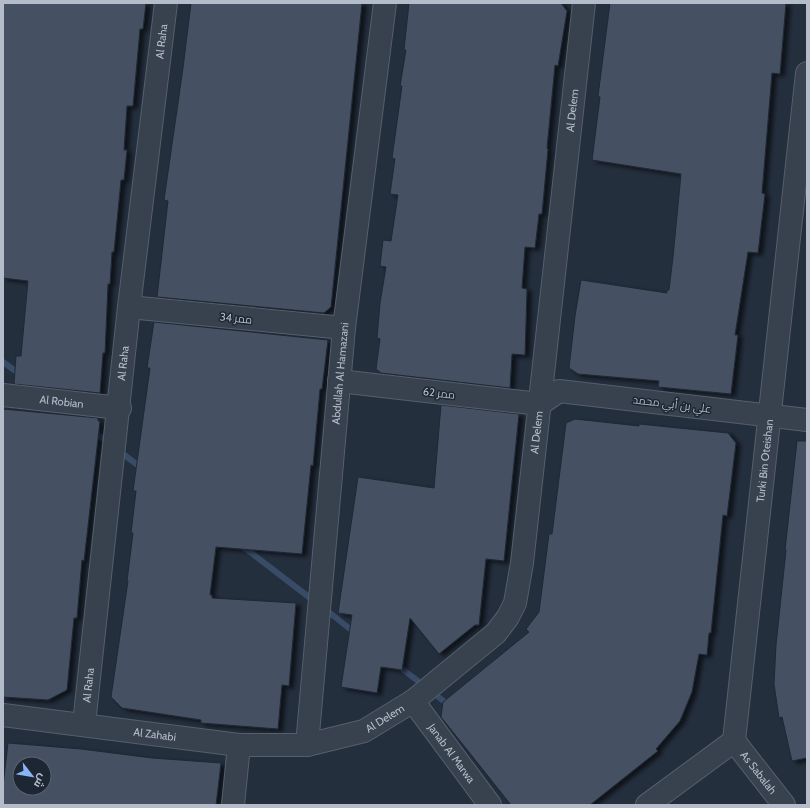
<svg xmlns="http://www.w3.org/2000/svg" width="810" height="808" viewBox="0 0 810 808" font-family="Cabin,Cairo,sans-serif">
  <defs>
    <filter id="shadow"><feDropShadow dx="4.5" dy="2.5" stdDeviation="2" flood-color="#0009"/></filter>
  </defs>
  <rect width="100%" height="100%" fill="#242f3e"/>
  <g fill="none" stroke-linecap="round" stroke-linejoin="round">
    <g stroke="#394c67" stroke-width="6">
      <path d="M 3,362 L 21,375"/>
      <path d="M 92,430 L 110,444"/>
      <path d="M 119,451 L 143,469"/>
      <path d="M 241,545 L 314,601"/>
      <path d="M 325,609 L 355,633"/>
      <path d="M 396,664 L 450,706"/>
    </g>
  </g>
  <g fill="#455162" stroke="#1f2835" fill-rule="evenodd" filter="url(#shadow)">
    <path d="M 3,3 L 146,3 L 143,29 L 140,29 L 133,106 L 127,106 L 124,150 L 127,150 L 124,180 L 121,180 L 114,252 L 112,252 L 110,284 L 108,284 L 105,353 L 103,353 L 100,393 L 14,384 L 16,356 L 21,356 L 28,281 L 3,278 Z"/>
    <path d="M 191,3 L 362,3 L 331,307 L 324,313 L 157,297 L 168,201 L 164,200 L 183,68 Z"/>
    <path d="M 409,3 L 561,3 L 567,11 L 558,66 L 555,65 L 547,148 L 548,149 L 542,214 L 539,214 L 535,248 L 525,247 L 522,288 L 527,289 L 525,355 L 512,354 L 510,388 L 381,373 L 376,369 L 380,339 L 377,338 L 380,303 L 386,267 L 380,266 L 383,240 L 391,241 L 398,195 L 390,194 L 395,159 L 392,158 L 402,86 L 400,86 L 406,50 L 404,50 Z"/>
    <path d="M 610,3 L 786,3 L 780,74 L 772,73 L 762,193 L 765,194 L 758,253 L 748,252 L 735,335 L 738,335 L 731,394 L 658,387 L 659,381 L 578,374 L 569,368 L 575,316 L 581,280 L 667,293 L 667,290 L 669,290 L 673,257 L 681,174 L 592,160 L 600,97 L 598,96 Z"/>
    <path d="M 154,322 L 328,340 L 322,389 L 320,389 L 313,466 L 311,465 L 302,554 L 216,547 L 210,595 L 212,595 L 212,598 L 296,603 L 289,686 L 282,685 L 278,729 L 201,723 L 201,720 L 122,708 L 111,697 L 128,581 L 127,581 L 133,533 L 131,533 L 136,491 L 133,491 L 150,368 L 147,368 Z"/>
    <path d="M 441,405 L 519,414 L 504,561 L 486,559 L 479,625 L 475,625 L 439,654 L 410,618 L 402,670 L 381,667 L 377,693 L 341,687 L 352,615 L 338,613 L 358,477 L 434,488 Z"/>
    <path d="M 3,409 L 98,418 L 98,421 L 100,421 L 84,561 L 82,560 L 77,618 L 74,618 L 67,690 L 48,700 L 3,697 Z"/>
    <path d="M 575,419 L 639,426 L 639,424 L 728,433 L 736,443 L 727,516 L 723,515 L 711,633 L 709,633 L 707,655 L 699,654 L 692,692 L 680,721 L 656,749 L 658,751 L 590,805 L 511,805 L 441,717 L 443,702 L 529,632 L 526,629 L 539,612 L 549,534 L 552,534 L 566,423 Z"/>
    <path d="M 797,441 L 807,441 L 807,758 L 792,761 L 782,717 L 779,718 L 774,684 L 776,645 L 786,550 L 785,550 Z"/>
    <path d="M 8,743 L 81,749 L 152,758 L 221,763 L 216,805 L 3,805 L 3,786 ZM 20,764 L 44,764 L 44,788 L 20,788 Z"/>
  </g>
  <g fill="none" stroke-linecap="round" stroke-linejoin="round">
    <g stroke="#565f6c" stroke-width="24">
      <g id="minor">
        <path d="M 129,307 L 344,328"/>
        <path d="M 339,381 L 540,404 L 559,391 L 807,420"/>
        <path id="s1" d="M 3,395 L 120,408"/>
        <path id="s2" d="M 413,701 L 490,805"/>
        <path id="s3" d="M 3,715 L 239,745 L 307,745 L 364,731 L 413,701 L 496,633 L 508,617 L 515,603 L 522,563 L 584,3"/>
        <path id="s4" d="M 84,724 L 129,307 L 166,3"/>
        <path id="s5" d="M 734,741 L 784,805"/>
        <path id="s6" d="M 307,745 L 344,328 L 385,3"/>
        <path d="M 233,805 L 239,745"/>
        <path id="s7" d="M 647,805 L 734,741 L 807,73"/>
      </g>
    </g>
    <use href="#minor" stroke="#38414e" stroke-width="22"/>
  </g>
  <g text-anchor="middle" stroke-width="3" stroke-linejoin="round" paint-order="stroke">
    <g font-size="11" fill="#b4bcc9" stroke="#1d2633">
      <text dy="4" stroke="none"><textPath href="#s4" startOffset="687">Al Raha</textPath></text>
      <text dy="4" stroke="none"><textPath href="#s3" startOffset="1061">Al Delem</textPath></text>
      <text transform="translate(236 318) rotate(6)" y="4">ممر 34</text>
      <text dy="4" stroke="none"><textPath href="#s4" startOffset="363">Al Raha</textPath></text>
      <text dy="4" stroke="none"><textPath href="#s6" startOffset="373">Abdullah Al Hamazani</textPath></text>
      <text transform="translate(439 393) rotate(7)" y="4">ممر 62</text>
      <text dy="4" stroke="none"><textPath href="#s1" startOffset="59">Al Robian</textPath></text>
      <text transform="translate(672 404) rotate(7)" y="4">علي بن أبي محمد</text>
      <text dy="4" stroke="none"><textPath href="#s3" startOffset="737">Al Delem</textPath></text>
      <text dy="4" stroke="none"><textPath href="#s7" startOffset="390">Turki Bin Oteishan</textPath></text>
      <text dy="4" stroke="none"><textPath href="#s4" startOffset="39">Al Raha</textPath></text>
      <text dy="4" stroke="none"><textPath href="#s3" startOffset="389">Al Delem</textPath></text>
      <text dy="4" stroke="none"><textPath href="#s3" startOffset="153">Al Zahabi</textPath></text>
      <text dy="4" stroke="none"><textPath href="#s2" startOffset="65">Janab Al Marwa</textPath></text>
      <text dy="4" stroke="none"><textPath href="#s5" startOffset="40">As Sabalah</textPath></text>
    </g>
  </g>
  <rect width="810" height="808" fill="none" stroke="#b4bcc9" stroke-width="8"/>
  <g transform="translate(32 776) rotate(121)"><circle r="19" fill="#1d2633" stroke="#59626f"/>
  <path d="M0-3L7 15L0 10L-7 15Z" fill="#8ab4f8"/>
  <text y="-6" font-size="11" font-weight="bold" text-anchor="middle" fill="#b4bcc9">ش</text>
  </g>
</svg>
